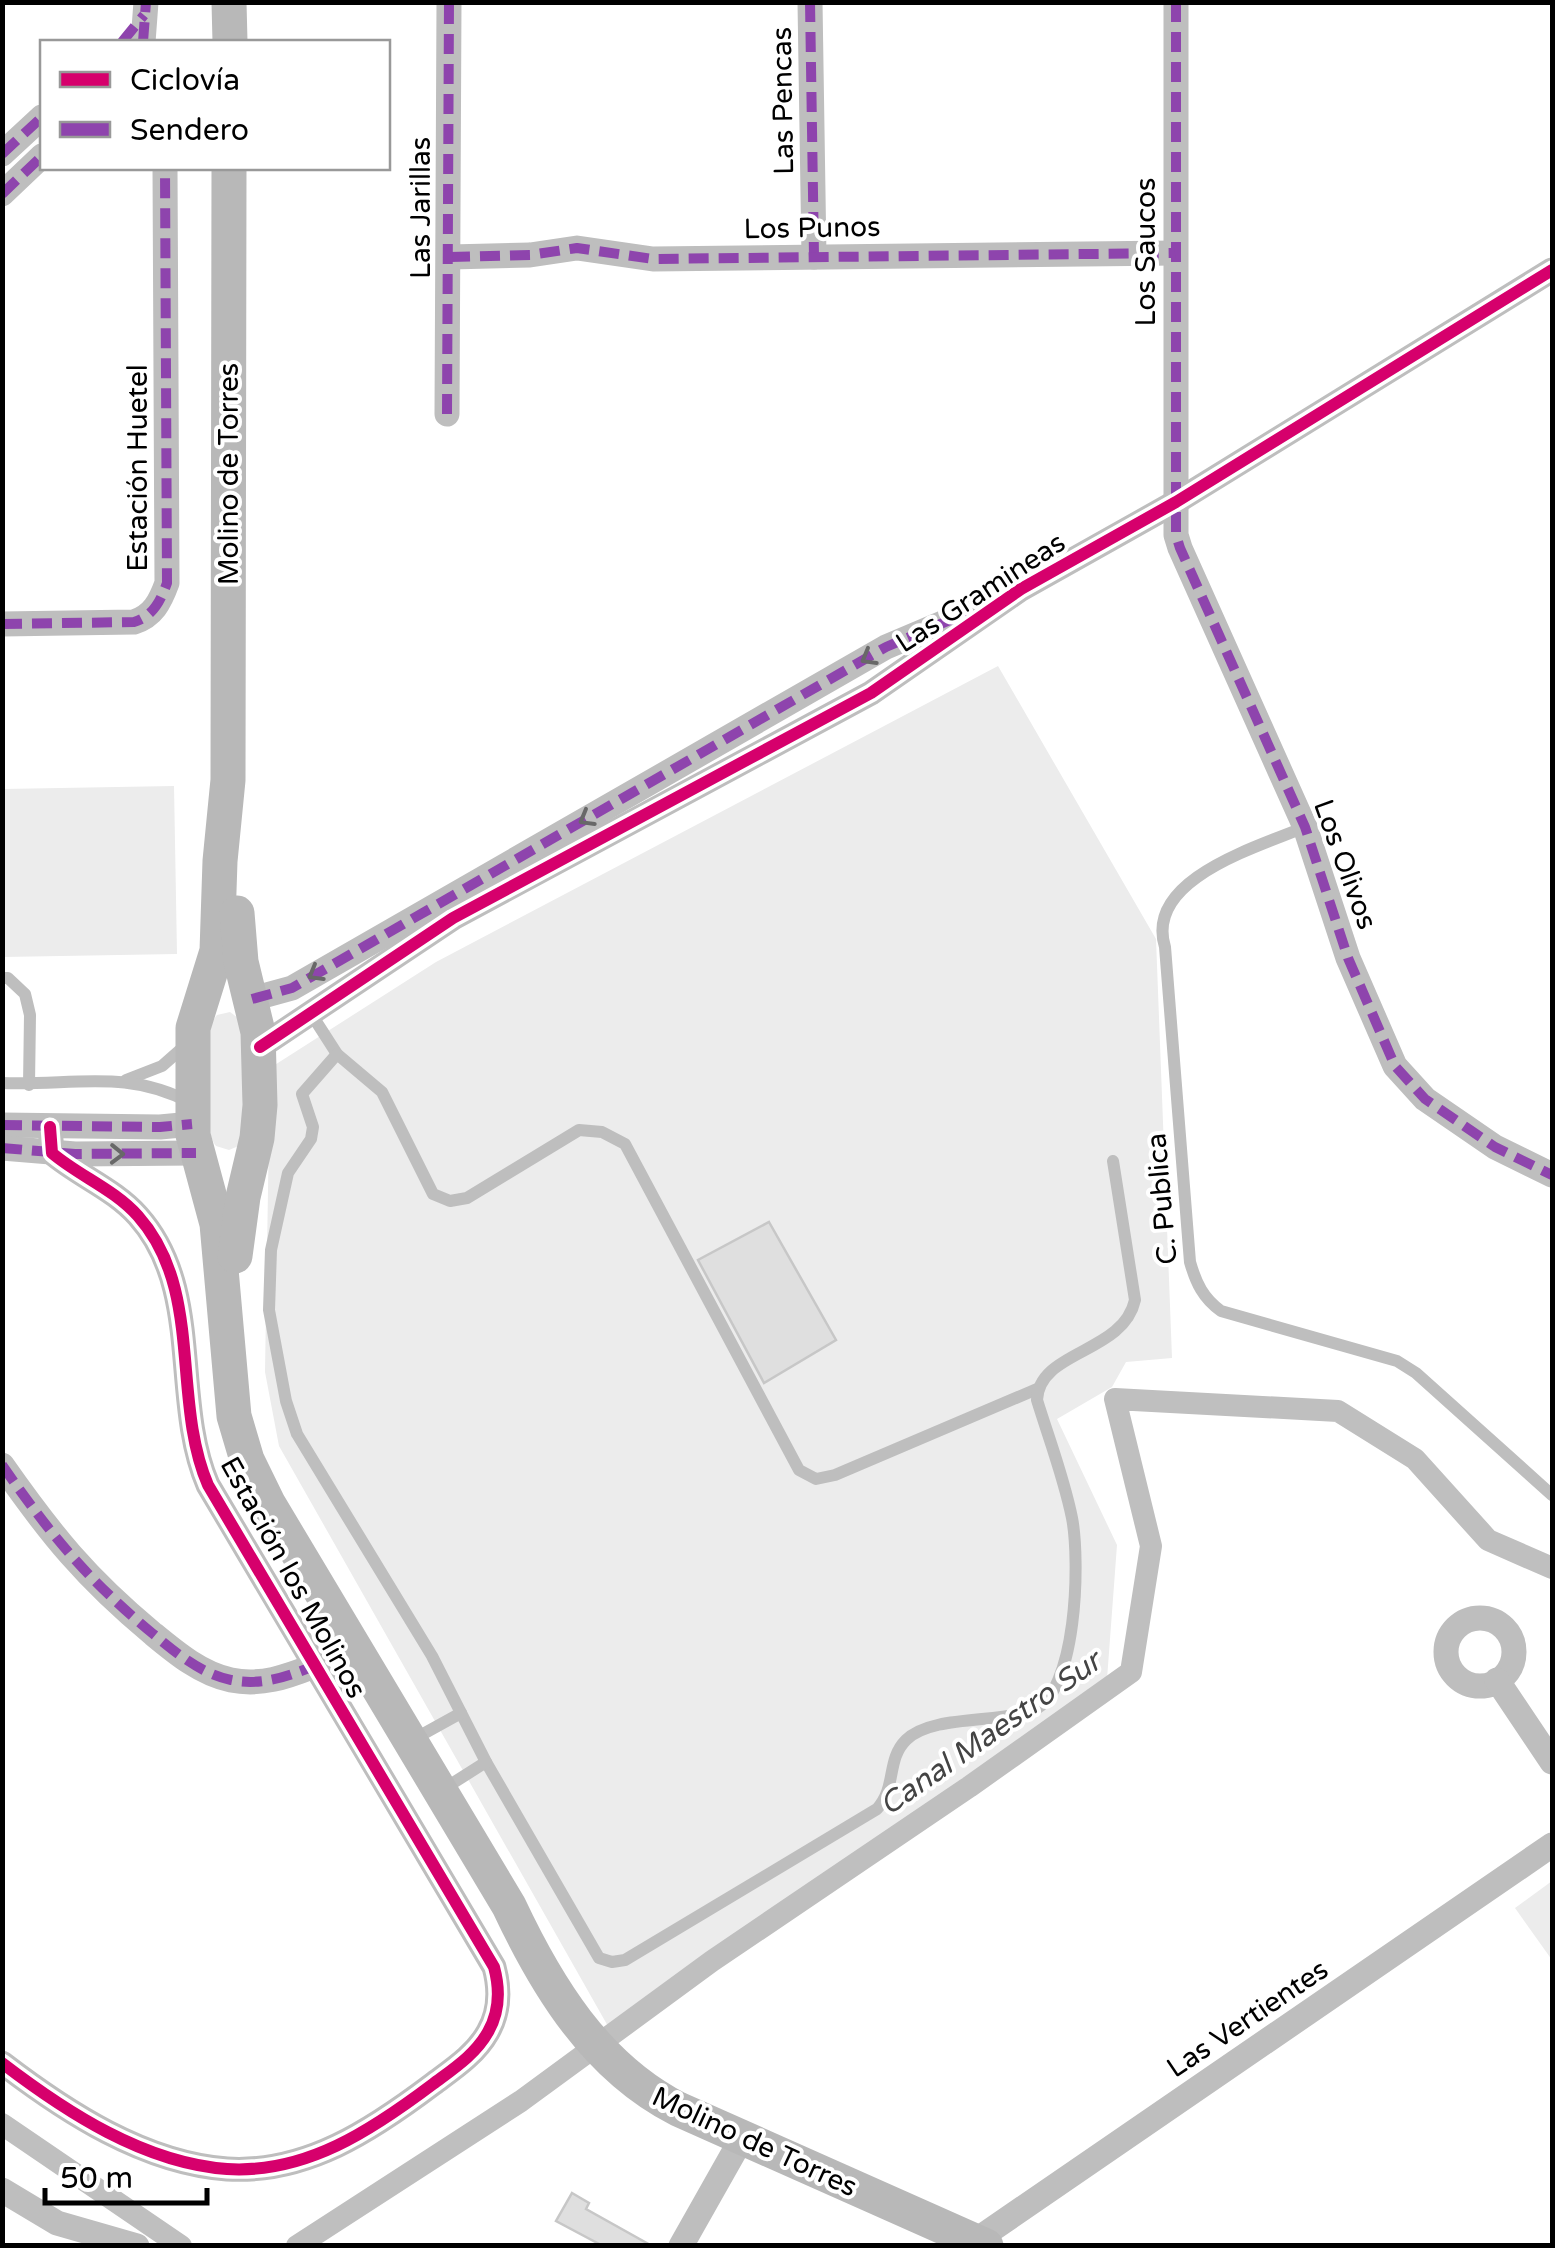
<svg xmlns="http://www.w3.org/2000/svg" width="1555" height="2248" viewBox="0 0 1555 2248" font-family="'Varela Round',sans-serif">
  <rect width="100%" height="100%" fill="#fff"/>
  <g fill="#ececec">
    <path d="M 998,666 L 1156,939 L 1172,1358 L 1126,1362 L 1112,1387 L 1057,1419 L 1117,1545 L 1107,1679 L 879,1844 L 609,2028 L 279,1446 L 265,1372 L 270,1068 L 436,962 Z"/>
    <path d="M 174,786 L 177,954 L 3,957 L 3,789 Z"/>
    <path d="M 230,1012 L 246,1024 L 241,1145 L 229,1150 L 216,1146 C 201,1129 201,1031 217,1015 Z"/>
    <path d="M 1552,1881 L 1552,1960 L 1515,1908 Z"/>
  </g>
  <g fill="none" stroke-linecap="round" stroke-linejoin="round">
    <g stroke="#bfbfbf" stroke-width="22">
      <path d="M 2,2124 L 181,2246"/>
      <path d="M 297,2246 L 521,2101 L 712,1961 L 969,1787 L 1131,1672 L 1151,1546 L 1115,1399 L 1338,1411 L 1415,1459 L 1488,1540 L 1552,1568"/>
    </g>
  </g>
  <g fill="#dfdfdf" stroke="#c7c7c7" stroke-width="2.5">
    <path d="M 769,1222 L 836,1340 L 764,1383 L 698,1260 Z"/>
    <path d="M 572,2193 L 589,2203 L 586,2209 L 652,2246 L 603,2246 L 556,2221 Z"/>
  </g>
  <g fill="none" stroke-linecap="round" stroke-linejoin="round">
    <g stroke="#bebebe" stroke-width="12">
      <path d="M 1305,827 C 1258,847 1144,879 1165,947 L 1190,1262 C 1196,1283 1203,1298 1221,1311 L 1397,1361 L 1416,1373 L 1552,1495"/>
      <path d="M 2,978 L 8,978 L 25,994 L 30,1015 L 29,1085"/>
      <path d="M 310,1012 L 337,1054 L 382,1092 L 433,1194 L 450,1201 L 467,1198 L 579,1130 L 602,1132 L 625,1144 L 799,1470 L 816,1479 L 835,1475 L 1037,1389"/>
      <path d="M 337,1054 L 302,1094 L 313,1127 L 311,1139 L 288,1173 L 271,1250 L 269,1310 L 286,1401 L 297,1434 L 432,1656 L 486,1762 L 599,1958 L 612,1962 L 625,1960 L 877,1809 C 897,1787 886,1760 906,1740 C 931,1715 997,1723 1031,1711 C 1078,1695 1080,1559 1072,1518 C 1064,1478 1049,1439 1037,1400 C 1039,1350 1123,1354 1135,1300 L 1113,1161"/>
      <path d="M 126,1080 L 162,1066 L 187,1044"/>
      <path d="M 2,1083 C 71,1086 127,1068 191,1103"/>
      <path d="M 414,1739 L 461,1713"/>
      <path d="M 442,1790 L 486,1762"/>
    </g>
    <g stroke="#bebebe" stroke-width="25">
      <path d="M 810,2 L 814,257"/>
      <path d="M 1176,2 L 1176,535 L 1180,548 L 1305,827 L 1348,958 L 1395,1066 L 1425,1099 L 1495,1147 L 1552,1175"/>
      <path d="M 143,42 L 146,2"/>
      <path d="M 2,154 L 42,117"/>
      <path d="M 2,194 L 42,156"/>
      <path d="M 450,257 L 530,255 L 577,248 L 653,259 L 1175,253"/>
      <path d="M 447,414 L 449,2"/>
      <path d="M 2,624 L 134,622 C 153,616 160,602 167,583 L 165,168"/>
      <path d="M 252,999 L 292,988 L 886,647 L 971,611"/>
      <path d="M 260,1047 L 453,918 L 871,693 L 1021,589 L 1176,502 L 1552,270"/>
      <path d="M 2,1125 L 160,1127 L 192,1124"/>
      <path d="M 2,1148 L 75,1154 L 196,1153"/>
      <path d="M 2,1465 C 51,1535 86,1578 152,1633 C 175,1652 201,1674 231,1680 C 261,1686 286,1677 314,1666"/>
      <circle cx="1480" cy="1652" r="34"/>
      <path d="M 1497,1680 L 1552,1762"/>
      <path d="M 2,2063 C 66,2112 144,2163 227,2169 C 306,2174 372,2130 433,2084 C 453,2069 475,2055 488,2032 C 500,2011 500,1989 494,1967 L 208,1485 C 171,1399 204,1290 138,1216 C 114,1189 79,1176 52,1153 L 50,1127"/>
      <path d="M 2,2190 L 57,2223 L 137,2246"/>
      <path d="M 975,2241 L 1552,1845"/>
      <path d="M 681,2246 L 742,2138"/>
    </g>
    <g stroke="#b8b8b8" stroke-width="35">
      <path d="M 229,2 L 230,42"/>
      <path d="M 229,168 L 228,780 L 220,861 L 217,951 L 193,1028 L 193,1135 L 217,1224 L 234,1416 L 247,1460 L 268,1503 L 509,1906 C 547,1987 596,2067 678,2109 L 986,2246"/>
      <path d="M 235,1256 L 243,1197 L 257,1138 L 260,1105 L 258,1032 L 241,962 L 237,913"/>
    </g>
    <g stroke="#8e44ad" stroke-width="10" stroke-dasharray="20 10" stroke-linecap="butt">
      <path d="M 810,2 L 814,257"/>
      <path d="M 1176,2 L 1176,535 L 1180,548 L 1305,827 L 1348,958 L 1395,1066 L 1425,1099 L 1495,1147 L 1552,1175"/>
      <path d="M 122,42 L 144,15"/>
      <path d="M 143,42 L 146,2"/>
      <path d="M 2,154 L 42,117"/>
      <path d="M 2,194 L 42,156"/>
      <path d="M 450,257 L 530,255 L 577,248 L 653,259 L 1175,253"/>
      <path d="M 447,414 L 449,2"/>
      <path d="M 2,624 L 134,622 C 153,616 160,602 167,583 L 165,168"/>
      <path d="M 252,999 L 292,988 L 886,647 L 971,611"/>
      <path d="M 2,1125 L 160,1127 L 192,1124"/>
      <path d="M 2,1148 L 75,1154 L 196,1153"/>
      <path d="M 2,1465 C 51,1535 86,1578 152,1633 C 175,1652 201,1674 231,1680 C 261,1686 286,1677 314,1666"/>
    </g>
    <g stroke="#fff" stroke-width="19">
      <g id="cycleway">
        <path d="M 260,1047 L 453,918 L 871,693 L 1021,589 L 1176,502 L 1552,270"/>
        <path d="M 2,2063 C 66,2112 144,2163 227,2169 C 306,2174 372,2130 433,2084 C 453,2069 475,2055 488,2032 C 500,2011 500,1989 494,1967 L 208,1485 C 171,1399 204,1290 138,1216 C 114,1189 79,1176 52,1153 L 50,1127"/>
      </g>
    </g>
    <use href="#cycleway" stroke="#d6006c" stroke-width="12"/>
  </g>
  <defs><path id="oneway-chevron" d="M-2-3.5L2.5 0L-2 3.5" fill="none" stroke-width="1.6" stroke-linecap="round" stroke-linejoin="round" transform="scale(2.5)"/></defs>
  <g stroke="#686868">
    <use href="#oneway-chevron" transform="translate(868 658) rotate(150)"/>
    <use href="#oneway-chevron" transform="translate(586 819) rotate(150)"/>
    <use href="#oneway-chevron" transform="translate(315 974) rotate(150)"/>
    <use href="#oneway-chevron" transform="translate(117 1154) rotate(1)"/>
  </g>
  <g text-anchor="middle" stroke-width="8" stroke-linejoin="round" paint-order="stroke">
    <g font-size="28" fill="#000" stroke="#fff">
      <text transform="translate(782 101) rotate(-91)" y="10">Las Pencas</text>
      <text transform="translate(420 208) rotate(-90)" y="10">Las Jarillas</text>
      <text transform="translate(812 227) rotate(-1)" y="10">Los Punos</text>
      <text transform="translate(1145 252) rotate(-90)" y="10">Los Saucos</text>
      <text transform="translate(137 468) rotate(-90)" y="10">Estación Huetel</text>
      <text transform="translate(228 474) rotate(-90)" y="10">Molino de Torres</text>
      <text transform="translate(980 592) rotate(-33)" y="10">Las Gramineas</text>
      <text transform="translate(1346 864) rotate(70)" y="10">Los Olivos</text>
      <text transform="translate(1161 1199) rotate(-95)" y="10">C. Publica</text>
      <text transform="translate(294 1577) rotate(61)" y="10">Estación los Molinos</text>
      <text transform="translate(1247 2018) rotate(-34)" y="10">Las Vertientes</text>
      <text transform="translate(755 2141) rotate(25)" y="10">Molino de Torres</text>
    </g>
    <g font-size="30" font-style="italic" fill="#444" stroke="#fff">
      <text transform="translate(990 1733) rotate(-35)" y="10">Canal Maestro Sur</text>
    </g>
  </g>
  <rect width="1555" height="2248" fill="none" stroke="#000000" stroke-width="10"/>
  <rect x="40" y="40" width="350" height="130" fill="#ffffff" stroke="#999999" stroke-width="2.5"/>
  <rect x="60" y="72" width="50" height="15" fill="#d6006c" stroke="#999999" stroke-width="2.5"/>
  <text x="130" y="90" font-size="30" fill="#000000">Ciclovía</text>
  <rect x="60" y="122" width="50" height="15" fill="#8e44ad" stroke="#999999" stroke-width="2.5"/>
  <text x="130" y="140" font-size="30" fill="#000000">Sendero</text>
  <path d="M45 2188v15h162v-15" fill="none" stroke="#000000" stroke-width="5"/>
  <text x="60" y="2188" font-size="30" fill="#000000" stroke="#ffffff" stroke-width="8" paint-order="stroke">50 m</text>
</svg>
